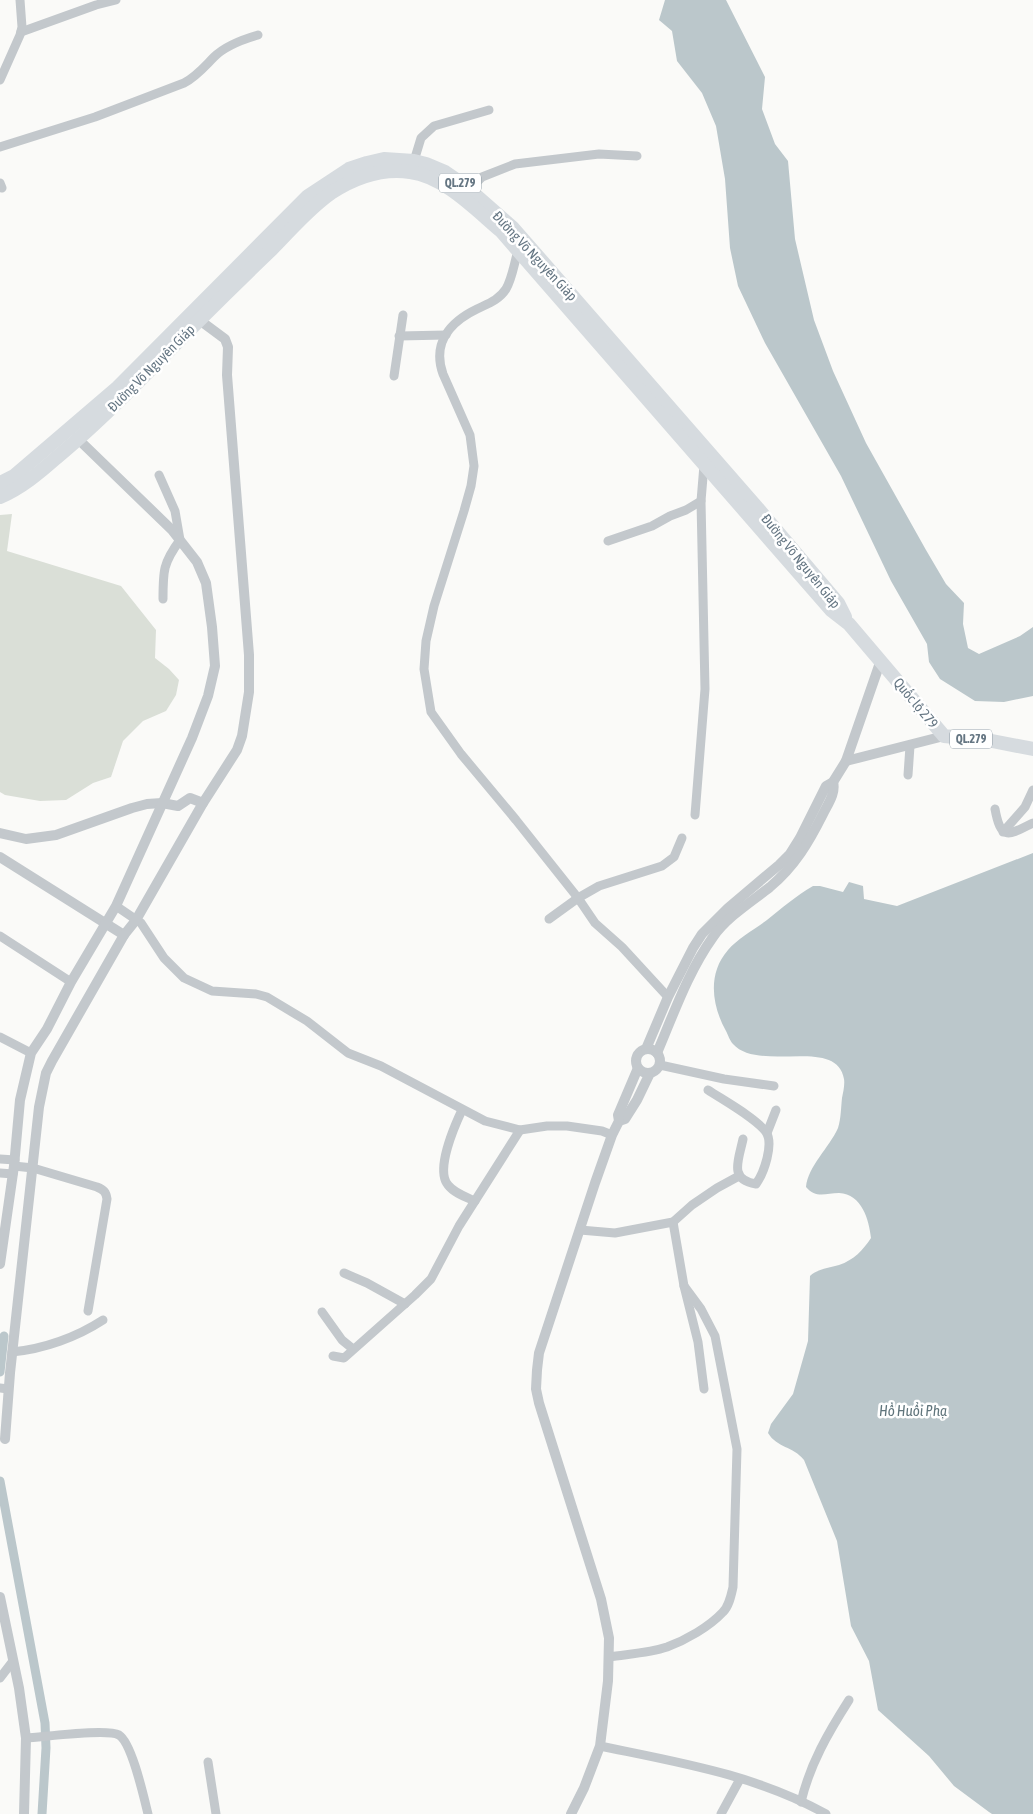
<svg xmlns="http://www.w3.org/2000/svg" width="1033" height="1814" viewBox="0 0 1033 1814" font-family="'Asap Condensed',sans-serif">
  <rect width="100%" height="100%" fill="#fafaf8"/>
  <path fill="#dadfd7" d="M 12,514 L 7,551 L 121,586 L 156,630 L 155,658 L 169,669 L 179,680 L 176,695 L 166,711 L 143,721 L 123,741 L 111,777 L 93,783 L 66,800 L 40,801 L 5,795 L 0,792 L 0,515 Z"/>
  <g fill="#bbc7cb">
    <path d="M 665,0 L 726,0 L 765,77 L 762,109 L 775,144 L 788,161 L 795,239 L 814,320 L 833,371 L 866,443 L 926,550 L 946,584 L 964,603 L 963,624 L 968,648 L 979,654 L 1020,636 L 1033,627 L 1033,696 L 1004,702 L 975,701 L 940,679 L 929,662 L 927,644 L 891,581 L 841,476 L 765,343 L 738,286 L 730,248 L 725,179 L 716,126 L 702,93 L 677,61 L 672,31 L 659,20 Z"/>
    <path d="M 1033,853 L 1033,1814 L 992,1814 L 989,1812 L 954,1786 L 929,1756 L 878,1710 L 869,1661 L 851,1626 L 837,1541 L 804,1460 C 793,1446 777,1448 768,1433 L 771,1424 L 793,1394 L 808,1341 L 810,1276 C 817,1269 829,1268 839,1265 C 854,1260 863,1250 871,1238 C 869,1220 862,1194 839,1193 C 826,1193 816,1199 806,1187 C 808,1166 829,1148 838,1128 C 841,1119 841,1107 842,1098 C 843,1093 845,1085 844,1079 C 837,1036 759,1073 733,1044 C 730,1041 728,1035 726,1031 C 712,1006 707,974 728,950 C 737,939 755,929 767,920 C 782,908 796,896 813,886 L 820,886 L 843,892 L 849,882 L 863,886 L 864,899 L 897,906 Z"/>
  </g>
  <g fill="none" stroke-linecap="round" stroke-linejoin="round">
    <g stroke="#bbc7cb" stroke-width="9">
      <path d="M 0,1372 L 4,1336"/>
      <path d="M 0,1481 L 45,1723 L 46,1748 L 42,1814"/>
    </g>
    <g stroke="#c3c8cc" stroke-width="9">
      <path d="M 21,32 L 96,5 L 116,0"/>
      <path d="M 0,80 L 20,35 L 22,27 L 20,0"/>
      <path d="M 0,147 L 95,117 L 184,83 C 197,76 204,67 214,57 C 225,46 244,39 258,35"/>
      <path d="M 414,161 L 421,138 L 434,126 L 489,110"/>
      <path d="M 0,183 L 2,188"/>
      <path d="M 467,192 L 482,177 L 515,164 L 599,154 L 637,156"/>
      <path d="M 519,248 C 514,262 513,277 506,289 C 499,300 487,304 477,309 C 450,322 432,343 443,374 L 470,435 L 474,466 L 471,486 L 464,511 L 434,606 L 426,641 L 424,669 L 431,712 L 461,754 L 516,820 L 578,898 L 595,923 L 622,947 L 668,997"/>
      <path d="M 399,336 L 446,335"/>
      <path d="M 394,376 L 403,315"/>
      <path d="M 159,475 L 175,511 L 180,540 C 163,563 163,571 163,599"/>
      <path d="M 608,541 L 652,526 L 670,516 L 686,510 L 701,501"/>
      <path d="M 908,775 L 910,746"/>
      <path d="M 995,809 C 1001,842 1009,835 1033,823"/>
      <path d="M 695,815 L 705,689 L 701,501 L 704,465"/>
      <path d="M 1003,832 L 1025,807 L 1033,790"/>
      <path d="M 116,906 L 141,923 L 164,958 L 184,978 L 212,991 L 256,994 L 267,997 L 307,1021 L 348,1053 L 381,1066 L 485,1121 L 520,1130 L 547,1126 L 567,1126 L 602,1131 L 612,1135"/>
      <path d="M 549,919 L 578,898 L 599,886 L 662,866 L 674,857 L 682,838"/>
      <path d="M 0,936 L 71,982"/>
      <path d="M 0,1037 L 31,1053"/>
      <path d="M 660,1065 L 724,1079 L 774,1086"/>
      <path d="M 708,1090 C 723,1100 756,1118 766,1132 C 774,1144 764,1173 756,1184 C 728,1180 739,1159 743,1139"/>
      <path d="M 462,1110 C 455,1125 435,1170 448,1185 C 454,1193 466,1197 475,1201"/>
      <path d="M 767,1133 L 776,1110"/>
      <path d="M 0,1159 L 15,1160"/>
      <path d="M 14,1166 L 33,1168 L 97,1187 C 104,1190 106,1192 107,1199 L 88,1311"/>
      <path d="M 0,1173 L 13,1174"/>
      <path d="M 673,1222 L 684,1286 L 698,1342 L 704,1389"/>
      <path d="M 580,1230 L 615,1233 L 673,1222 L 692,1205 L 717,1188 L 739,1176"/>
      <path d="M 344,1273 L 367,1283 L 405,1304"/>
      <path d="M 322,1312 L 342,1340 L 353,1349"/>
      <path d="M 12,1352 C 44,1349 77,1337 103,1320"/>
      <path d="M 333,1356 L 344,1358 L 415,1295 L 431,1279 L 459,1226 L 520,1130"/>
      <path d="M 0,1388 L 8,1389"/>
      <path d="M 609,1657 C 628,1654 649,1653 667,1647 C 686,1640 709,1627 723,1612 C 729,1606 731,1596 733,1587 L 737,1449 L 715,1336 L 701,1309 L 684,1286"/>
      <path d="M 0,1678 L 13,1661"/>
      <path d="M 26,1738 C 44,1737 107,1728 119,1735 C 132,1743 144,1798 148,1814"/>
      <path d="M 600,1746 C 677,1762 757,1775 826,1814"/>
      <path d="M 208,1762 L 216,1814"/>
      <path d="M 801,1802 C 810,1764 828,1733 849,1700"/>
      <path d="M 721,1814 L 740,1779"/>
    </g>
    <g stroke="#c3c8cc" stroke-width="10">
      <path d="M 846,761 L 944,736"/>
      <path d="M 0,833 L 26,839 L 56,835 L 132,808 L 147,804 L 162,803 L 178,806 L 190,798 L 203,803"/>
      <path d="M 0,857 L 124,935"/>
      <circle cx="648" cy="1061" r="12"/>
      <path d="M 646,1049 L 668,997 L 693,948 L 702,934 L 728,908 L 779,865 L 790,854 L 800,838 L 826,786 L 833,782 L 846,761 L 881,660"/>
      <path d="M 657,1053 C 674,1013 688,972 713,937 C 727,917 751,902 770,887 C 795,866 809,842 823,814 C 828,804 836,793 833,782"/>
      <path d="M 619,1121 L 625,1119 L 637,1100 L 650,1073"/>
      <path d="M 0,1264 L 14,1166 L 20,1100 L 31,1053 L 47,1029 L 71,982 L 116,906 L 192,738 L 208,696 L 215,666 L 212,627 L 206,583 L 197,562 L 172,530 L 78,439"/>
      <path d="M 5,1439 L 10,1373 L 39,1107 L 46,1073 L 52,1061 L 124,935 L 136,920 L 203,803 L 237,750 L 242,736 L 249,692 L 249,655 L 227,375 L 228,347 L 225,339 L 194,316"/>
      <path d="M 0,1597 L 19,1688 L 26,1738 L 24,1814"/>
      <path d="M 571,1814 L 584,1788 L 600,1746 L 608,1681 L 609,1638 L 601,1599 L 539,1403 L 536,1389 L 537,1370 L 539,1353 L 595,1183 L 612,1135 L 619,1121 L 618,1115 L 638,1068"/>
    </g>
    <g stroke="#d6dbdf" stroke-width="14">
      <path d="M 0,483 L 14,476 L 118,387 L 308,196 L 349,169 L 367,163 L 384,159 L 414,161 L 426,164 L 445,172 L 464,185 L 513,228 L 754,504 L 838,603 L 845,617"/>
      <path d="M 0,497 C 21,488 39,473 56,458 C 85,434 112,408 139,381 C 182,337 226,293 271,250 C 291,230 308,209 331,193 C 354,178 382,168 410,172 C 444,176 476,210 501,231 L 831,610 L 849,624 L 944,736 L 987,740 L 1033,749"/>
    </g>
  </g>
  <g text-anchor="middle" stroke-width="5" stroke-linejoin="round" paint-order="stroke">
    <g fill="#fff" stroke="#939fa8" stroke-width="1">
      <rect x="439" y="173.5" width="42" height="19" rx="4"/>
      <rect x="950" y="729.5" width="42" height="19" rx="4"/>
    </g>
    <g font-size="12" font-weight="bold" fill="#657683">
      <text x="460" y="187">QL.279</text>
      <text x="971" y="743">QL.279</text>
    </g>
    <g font-size="14" fill="#657683" stroke="#fff">
      <text transform="translate(535 256) rotate(47)" y="5">Đường Võ Nguyên Giáp</text>
      <text transform="translate(151 368) rotate(-45)" y="5">Đường Võ Nguyên Giáp</text>
      <text transform="translate(801 561) rotate(51)" y="5">Đường Võ Nguyên Giáp</text>
      <text transform="translate(916 703) rotate(50)" y="5">Quốc lộ 279</text>
    </g>
    <g font-size="15" font-style="italic" fill="#60757c" stroke="#fff">
      <text x="913" y="1416">Hồ Huổi Phạ</text>
    </g>
  </g>
</svg>
